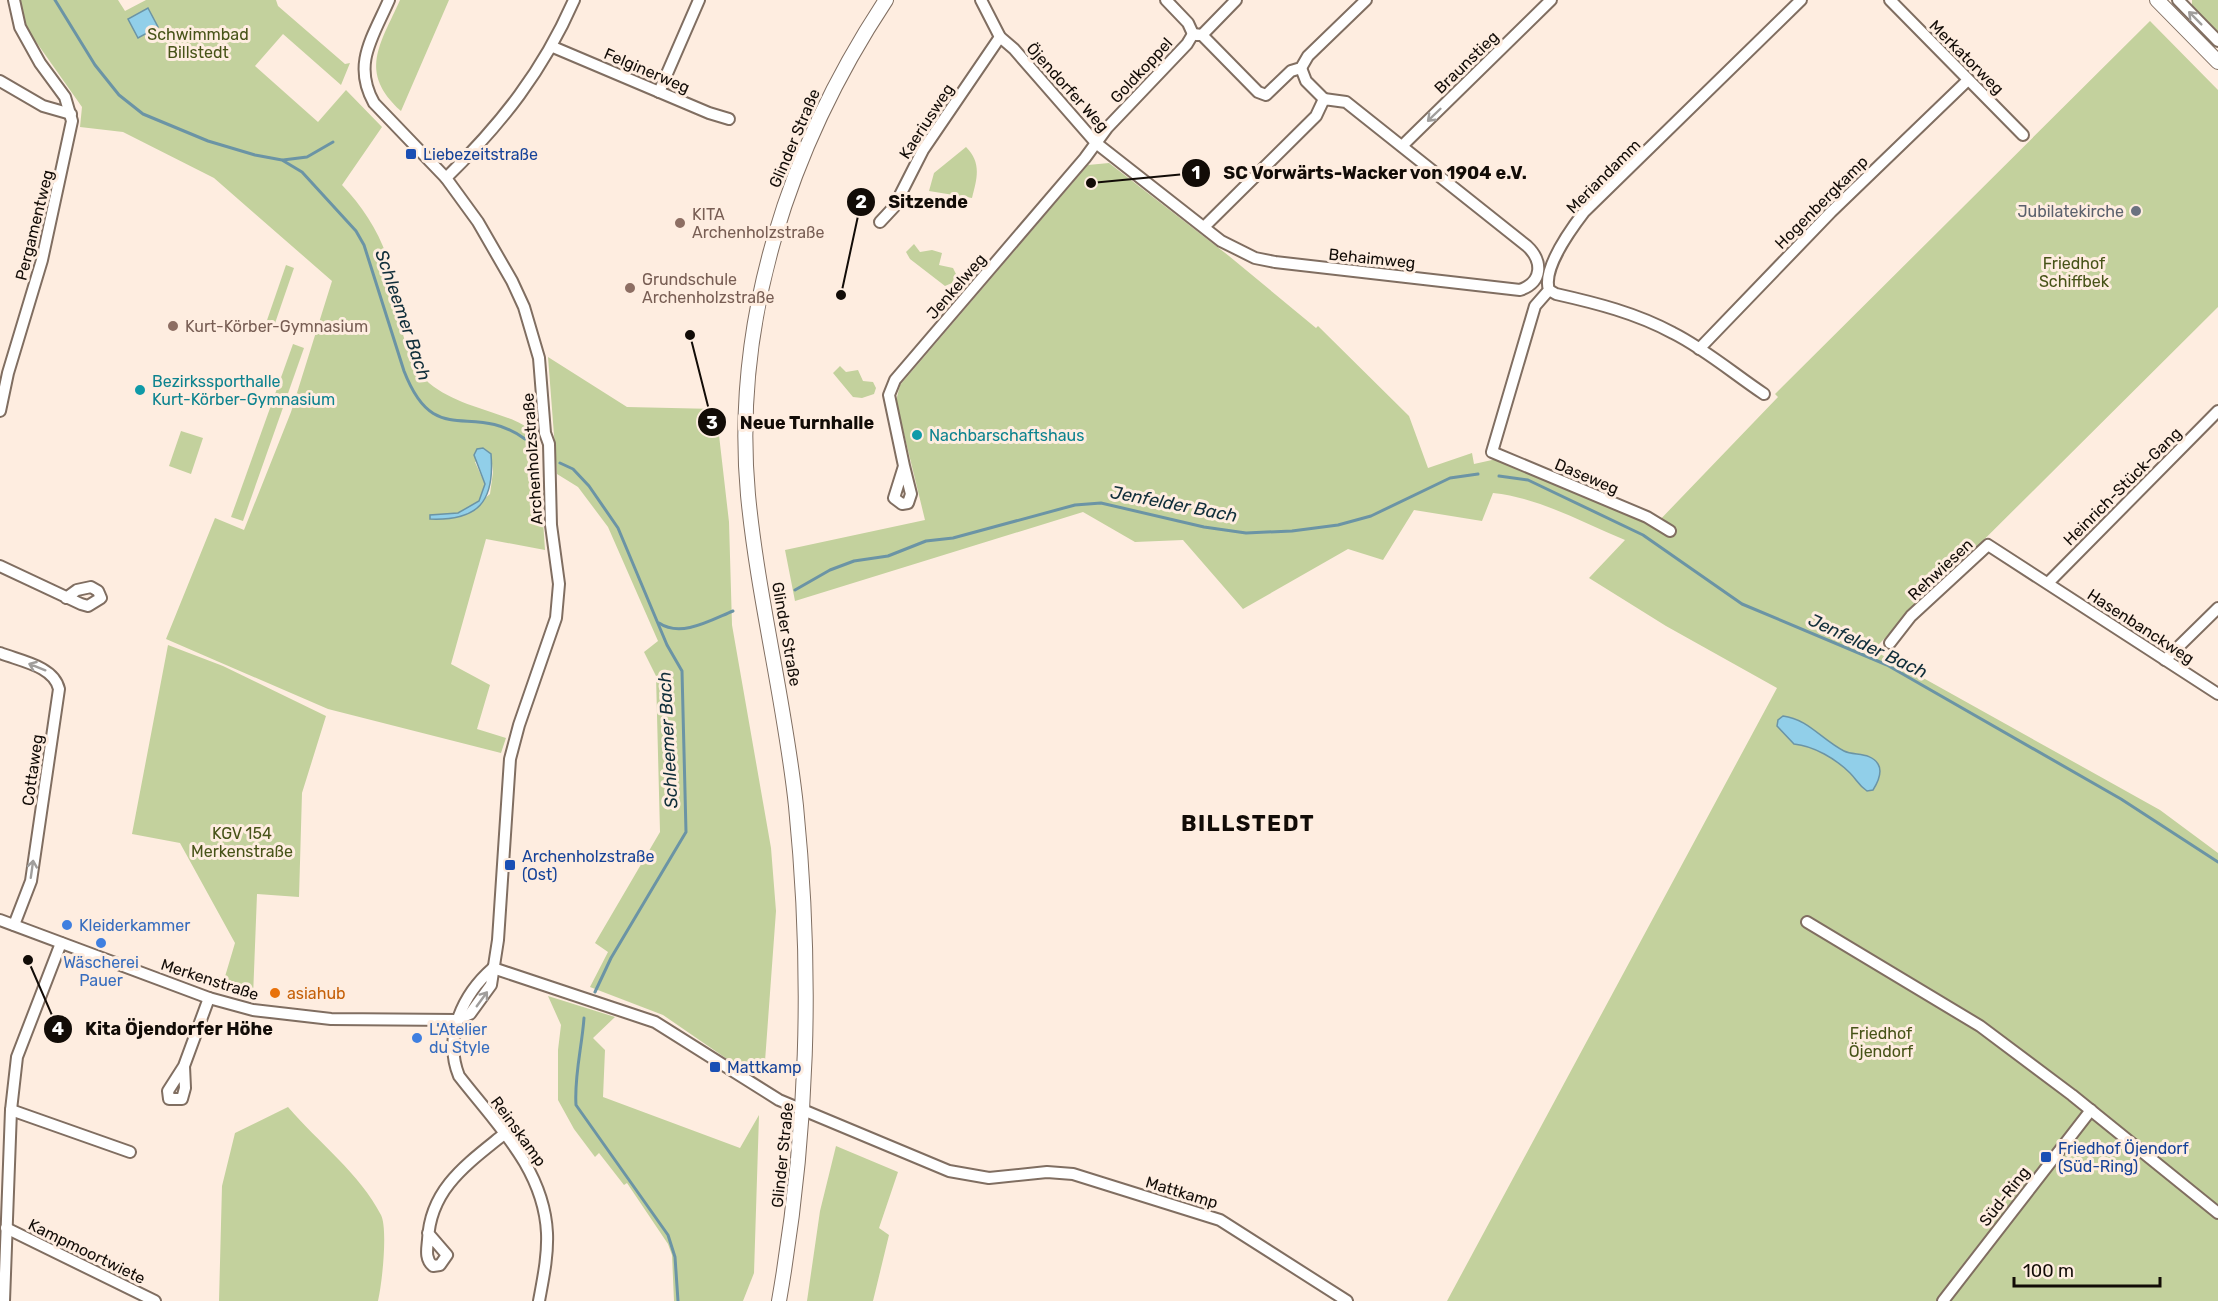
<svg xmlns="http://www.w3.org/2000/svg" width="2218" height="1301" viewBox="0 0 2218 1301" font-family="Rubik,sans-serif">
  <rect width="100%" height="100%" fill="#feede0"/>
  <g fill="#c3d19d" fill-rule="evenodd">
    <path d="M 20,0 L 118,0 L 125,11 L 146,0 L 276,0 L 278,6 L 345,64 L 350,63 L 341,85 L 283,34 L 255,66 L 318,122 L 346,90 L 382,127 L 342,185 C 363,207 380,233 389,263 C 399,300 398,355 429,383 C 452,402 482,408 508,418 C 518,421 528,428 537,433 L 545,550 L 486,539 L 451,664 L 490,685 L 477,729 L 506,738 L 501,753 L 328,709 L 166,639 L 215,518 L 244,530 L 291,412 L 332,281 L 214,178 L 123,132 L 80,127 L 82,107 L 27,29 ZM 491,455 L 493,472 L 490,494 L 463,516 L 430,519 L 431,515 L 458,513 L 479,501 L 485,484 L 475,462 Z"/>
    <path d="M 400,0 L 449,0 L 401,111 C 358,72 380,45 400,0 Z"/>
    <path d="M 2192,0 L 2218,0 L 2218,32 L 2192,6 Z"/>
    <path d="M 2150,21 L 2218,90 L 2218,307 L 1873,650 L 2160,810 L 2218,853 L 2218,1301 L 1447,1301 L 1777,688 L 1666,626 L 1589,578 L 1625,540 C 1581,522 1540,498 1493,493 L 1482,521 L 1414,510 L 1383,560 L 1348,549 L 1243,609 L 1183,540 L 1135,542 L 1083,512 L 795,601 L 785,550 L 925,520 L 896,401 L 900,385 L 1088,165 L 1109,163 L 1229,256 L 1316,328 L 1318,326 L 1409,416 L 1428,468 L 1472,453 L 1474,464 L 1501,458 L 1655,525 L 1778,397 L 1775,394 Z"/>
    <path d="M 966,147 C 982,163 977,179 972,198 L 929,191 L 934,173 Z"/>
    <path d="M 914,244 L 920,252 L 932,250 L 942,253 L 939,265 L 953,268 L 956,274 L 952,283 L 945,286 L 910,259 L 906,252 Z"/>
    <path d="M 286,265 L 294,268 L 273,329 L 265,326 Z"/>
    <path d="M 293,344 L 304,348 L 243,521 L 231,517 Z"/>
    <path d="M 548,357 L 627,407 L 716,409 L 729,522 L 732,625 L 771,848 L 776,911 L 764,1075 L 727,1059 L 663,1015 L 590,987 L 608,952 L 595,943 L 660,832 L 656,676 L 644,652 L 658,641 L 608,527 L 578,487 L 557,474 Z"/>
    <path d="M 840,366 L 846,372 L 858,370 L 863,381 L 873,382 L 876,388 L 874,394 L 862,398 L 853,397 L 833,373 Z"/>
    <path d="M 181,431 L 203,438 L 191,474 L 169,466 Z"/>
    <path d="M 168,645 L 223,666 L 326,716 L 302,793 L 299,897 L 257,894 L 253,997 L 221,990 L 235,943 L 180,843 L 132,834 Z"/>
    <path d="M 548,996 L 615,1017 L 593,1038 L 605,1050 L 603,1097 L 740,1148 L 759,1115 L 754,1273 L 743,1301 L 674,1301 L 672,1255 L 668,1244 L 627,1183 L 624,1185 L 599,1153 L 595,1157 L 574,1129 L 558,1100 L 558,1050 L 561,1025 Z"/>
    <path d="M 288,1107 C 318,1142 360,1174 381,1215 C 388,1229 382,1284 378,1301 L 219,1301 L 222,1186 L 235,1133 Z"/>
    <path d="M 836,1146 L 898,1172 L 879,1228 L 889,1235 L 873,1301 L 807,1301 L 820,1211 Z"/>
  </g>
  <g fill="#91cfe9" stroke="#6b94a5" stroke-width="1.5">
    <path d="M 148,8 L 158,27 L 138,38 L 128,19 Z"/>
    <path d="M 483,448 L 491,454 C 495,502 478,521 430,519 L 430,515 L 458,513 L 479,501 L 485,484 L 474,455 L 477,449 Z"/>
    <path d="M 1783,716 C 1808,719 1822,740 1844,751 C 1854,756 1871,752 1878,764 C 1883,772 1878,782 1873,790 L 1867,791 C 1858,785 1857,780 1850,773 C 1836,759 1814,746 1794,744 L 1777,726 L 1778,720 Z"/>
  </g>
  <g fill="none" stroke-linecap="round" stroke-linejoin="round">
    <g stroke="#6b94a5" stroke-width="3">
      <path d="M 55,0 L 95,65 L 119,95 L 143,114 L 208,141 L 255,155 L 282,160 L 302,172 L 356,231 L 364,245 L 404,371 C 435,451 471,400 525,439"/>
      <path d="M 283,160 L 307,157 L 333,142"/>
      <path d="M 560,463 L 573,469 L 589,486 L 618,528 L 667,645 L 682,671 L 686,832 L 611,958 L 595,992"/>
      <path d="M 1499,476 L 1528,480 L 1643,535 L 1742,604 L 1887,665 L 2121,799 L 2218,862"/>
      <path d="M 795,590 L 830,570 L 854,561 L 888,556 L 926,541 L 953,538 L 1075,505 L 1101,503 L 1204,527 L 1246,533 L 1292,531 L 1338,525 L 1371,516 L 1450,478 L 1478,474"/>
      <path d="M 659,623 C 681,638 711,620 733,611"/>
      <path d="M 584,1018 C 582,1047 574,1076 576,1105 L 668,1235 L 675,1257 L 678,1301"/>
    </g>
    <g stroke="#806e61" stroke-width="14">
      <g id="street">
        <path d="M 981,0 L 1000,37 L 1014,49 L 1096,143 L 1221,241 L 1255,258 L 1275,262 L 1520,290 C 1543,282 1543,261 1527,246 L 1346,102 L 1324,99 L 1316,116 L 1204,227"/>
        <path d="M 1166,0 L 1188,23 L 1193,34"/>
        <path d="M 1890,0 L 2023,135"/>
        <path d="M 2178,0 L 2218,41"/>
        <path d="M 1193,34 L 1202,35 L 1258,92 L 1266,95 L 1291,71 L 1301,68 L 1308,56 L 1366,0"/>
        <path d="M 1196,35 L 1202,35 L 1236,0"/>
        <path d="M 553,47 L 709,113 L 729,119"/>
        <path d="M 1301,68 L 1306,81 L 1324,99"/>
        <path d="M 0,81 L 43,106 L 71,114"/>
        <path d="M 659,92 L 699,0"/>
        <path d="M 1402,146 L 1551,0"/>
        <path d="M 446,178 C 502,123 543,71 574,0"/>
        <path d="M 880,222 L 894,207 L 923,150 L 1000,37"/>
        <path d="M 1549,290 L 1556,294 C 1596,303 1636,313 1673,333 C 1705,349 1734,374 1764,394"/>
        <path d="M 1699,349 L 1831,212 L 1968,80"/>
        <path d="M 0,411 L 8,373 L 42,260 L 72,121 L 65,97 L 40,63 L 20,27 L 14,0"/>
        <path d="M 904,466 L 911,494 L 908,503 L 902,504 L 894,498 L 904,466 L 889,395 L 895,380 L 1085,158 L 1107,128 L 1187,44 L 1193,34"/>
        <path d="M 1670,531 L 1647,517 L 1492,452 L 1535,306 L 1549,290 C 1542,269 1571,229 1584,212 L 1801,0"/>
        <path d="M 0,566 L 81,604 L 88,606 L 101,598 L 98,591 L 91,587 L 77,590 L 66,598"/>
        <path d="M 2048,583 L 2218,411"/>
        <path d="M 1890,643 L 1911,616 L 1988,545 L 2218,694"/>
        <path d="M 0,653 C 20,661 54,666 59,689 L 31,881 L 14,925"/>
        <path d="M 2165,660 L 2218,608"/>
        <path d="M 0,920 L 209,998 L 253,1010 L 331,1019 L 456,1020 L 470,1014 L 491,985 L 498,940 L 510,759 L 519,725 L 556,618 L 559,584 L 551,525 L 549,444 L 545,433 L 539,358 L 524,307 L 512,281 L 478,222 L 446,178 L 374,103 C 352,64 373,37 389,0"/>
        <path d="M 1807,922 L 1980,1026 L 2072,1095 L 2218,1213"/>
        <path d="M 493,968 L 655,1022 L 779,1100 L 949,1171 L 989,1178 L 1047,1172 L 1073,1174 L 1220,1220 L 1347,1301"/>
        <path d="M 493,968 C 463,994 443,1036 459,1076 C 497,1125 544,1169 547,1233 C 548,1256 543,1279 539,1301"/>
        <path d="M 184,1066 L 185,1088 L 182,1099 L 169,1099 L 168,1091 L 184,1066 L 209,998"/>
        <path d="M 11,1110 L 130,1152"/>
        <path d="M 6,1228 L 155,1301"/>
        <path d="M 428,1233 L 447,1255 L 440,1265 L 433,1266 C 425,1259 427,1250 428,1240 C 430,1189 467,1164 504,1134"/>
        <path d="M 4,1301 L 11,1110 L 17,1057 L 61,943"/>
        <path d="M 1943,1301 L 2091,1110"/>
      </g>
    </g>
    <g stroke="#806e61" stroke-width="16">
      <g id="secondary">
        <path d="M 2157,0 L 2218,62"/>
        <path d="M 779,1301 C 808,1134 813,976 796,806 C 785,702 758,599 748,495 C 732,319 790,145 886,0"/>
      </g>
    </g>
    <use href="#street" stroke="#fff" stroke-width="10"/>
    <use href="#secondary" stroke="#fff" stroke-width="14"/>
  </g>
  <defs><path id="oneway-shaft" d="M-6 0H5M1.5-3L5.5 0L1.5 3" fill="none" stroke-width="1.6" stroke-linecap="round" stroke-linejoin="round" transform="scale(1.5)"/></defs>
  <g stroke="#a09e9c">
    <use href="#oneway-shaft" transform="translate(2195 18) rotate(-135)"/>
    <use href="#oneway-shaft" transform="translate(1434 115) rotate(136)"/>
    <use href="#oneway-shaft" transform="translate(37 667) rotate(-158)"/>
    <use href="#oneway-shaft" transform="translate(32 869) rotate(-82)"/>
    <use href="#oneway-shaft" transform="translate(482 999) rotate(-54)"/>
  </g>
  <g fill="#1a4fb4" stroke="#feede0" stroke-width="2">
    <rect x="405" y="148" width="12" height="12" rx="3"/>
    <rect x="504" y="859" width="12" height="12" rx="3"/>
    <rect x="709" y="1061" width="12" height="12" rx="3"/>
    <rect x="2040" y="1151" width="12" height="12" rx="3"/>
  </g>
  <circle fill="#6b7280" stroke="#feede0" stroke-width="2" cx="2136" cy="211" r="6"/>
  <g fill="#8d6e63" stroke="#feede0" stroke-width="2">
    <circle cx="680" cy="223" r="6"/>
    <circle cx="630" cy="288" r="6"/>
    <circle cx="173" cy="326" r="6"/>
  </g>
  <g fill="#0f9aa8" stroke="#feede0" stroke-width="2">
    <circle cx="140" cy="390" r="6"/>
    <circle cx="917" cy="435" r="6"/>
  </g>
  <g fill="#3f7fe0" stroke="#feede0" stroke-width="2">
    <circle cx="67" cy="925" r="6"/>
    <circle cx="101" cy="943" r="6"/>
    <circle cx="417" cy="1038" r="6"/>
  </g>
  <circle fill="#e8710a" stroke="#feede0" stroke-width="2" cx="275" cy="993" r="6"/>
  <g text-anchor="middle" stroke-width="6" stroke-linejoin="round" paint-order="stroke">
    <g font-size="16" fill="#475318" stroke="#feede0">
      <text x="198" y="40">Schwimmbad<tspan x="198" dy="18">Billstedt</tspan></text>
      <text x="2074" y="269">Friedhof<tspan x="2074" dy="18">Schiffbek</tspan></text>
      <text x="242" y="839">KGV 154<tspan x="242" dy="18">Merkenstraße</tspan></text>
      <text x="1881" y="1039">Friedhof<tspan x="1881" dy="18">Öjendorf</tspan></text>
    </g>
    <g font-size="16" fill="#120c07" stroke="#feede0">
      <text transform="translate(1967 57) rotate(45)" y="6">Merkatorweg</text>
      <text transform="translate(1466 62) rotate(-44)" y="6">Braunstieg</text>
      <text transform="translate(647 70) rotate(23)" y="6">Felginerweg</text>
      <text transform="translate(1141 70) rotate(-47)" y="6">Goldkoppel</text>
      <text transform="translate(1068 87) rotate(48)" y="6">Öjendorfer Weg</text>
      <text transform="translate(926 121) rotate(-57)" y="6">Kaeriusweg</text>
      <text transform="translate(794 138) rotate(-67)" y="6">Glinder Straße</text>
      <text transform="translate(1603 176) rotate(-45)" y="6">Meriandamm</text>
      <text transform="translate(1821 202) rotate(-45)" y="6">Hogenbergkamp</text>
      <text transform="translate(34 225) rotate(-76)" y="6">Pergamentweg</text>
      <text transform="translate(1372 258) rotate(6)" y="6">Behaimweg</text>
      <text transform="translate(956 286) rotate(-49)" y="6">Jenkelweg</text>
      <text transform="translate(532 459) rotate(-94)" y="6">Archenholzstraße</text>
      <text transform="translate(1587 476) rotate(23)" y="6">Daseweg</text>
      <text transform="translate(2122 486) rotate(-45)" y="6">Heinrich-Stück-Gang</text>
      <text transform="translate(1940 569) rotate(-43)" y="6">Rehwiesen</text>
      <text transform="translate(2141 626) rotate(33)" y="6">Hasenbanckweg</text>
      <text transform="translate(787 634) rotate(80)" y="6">Glinder Straße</text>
      <text transform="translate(32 770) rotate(-82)" y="6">Cottaweg</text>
      <text transform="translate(210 979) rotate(18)" y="6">Merkenstraße</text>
      <text transform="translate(519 1131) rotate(54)" y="6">Reinskamp</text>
      <text transform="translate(782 1155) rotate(-84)" y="6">Glinder Straße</text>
      <text transform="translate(1182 1192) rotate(17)" y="6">Mattkamp</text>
      <text transform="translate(2004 1196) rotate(-52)" y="6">Süd-Ring</text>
      <text transform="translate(87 1251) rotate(26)" y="6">Kampmoortwiete</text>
    </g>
    <g font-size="16" fill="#164399" stroke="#feede0" text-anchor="start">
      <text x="423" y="160">Liebezeitstraße</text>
      <text x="522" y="862">Archenholzstraße<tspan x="522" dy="18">(Ost)</tspan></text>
      <text x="727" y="1073">Mattkamp</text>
      <text x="2058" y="1154">Friedhof Öjendorf<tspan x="2058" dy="18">(Süd-Ring)</tspan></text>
    </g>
    <g font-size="16" fill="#5b616d" stroke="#feede0" text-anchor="end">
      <text x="2124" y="217">Jubilatekirche</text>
    </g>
    <g font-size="16" fill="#785e54" stroke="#feede0" text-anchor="start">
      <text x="692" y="220">KITA<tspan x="692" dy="18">Archenholzstraße</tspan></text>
      <text x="642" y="285">Grundschule<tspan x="642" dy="18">Archenholzstraße</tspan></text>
      <text x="185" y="332">Kurt-Körber-Gymnasium</text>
    </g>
    <g font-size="16" fill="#0d838f" stroke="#feede0" text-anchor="start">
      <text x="152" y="387">Bezirkssporthalle<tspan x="152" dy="18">Kurt-Körber-Gymnasium</tspan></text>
      <text x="929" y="441">Nachbarschaftshaus</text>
    </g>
    <g font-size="16" fill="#366cbe" stroke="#feede0" text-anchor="start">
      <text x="79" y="931">Kleiderkammer</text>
      <text x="101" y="968" text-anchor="middle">Wäscherei<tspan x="101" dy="18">Pauer</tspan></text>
      <text x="429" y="1035">L'Atelier<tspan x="429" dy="18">du Style</tspan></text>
    </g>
    <g font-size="16" fill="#c56008" stroke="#feede0" text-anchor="start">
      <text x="287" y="999">asiahub</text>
    </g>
    <g font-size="18" font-style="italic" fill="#102e3a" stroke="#feede0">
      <text transform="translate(403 315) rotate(71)" y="6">Schleemer Bach</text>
      <text transform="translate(1174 504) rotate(11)" y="6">Jenfelder Bach</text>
      <text transform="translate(1868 646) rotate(25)" y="6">Jenfelder Bach</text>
      <text transform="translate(668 740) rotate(-93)" y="6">Schleemer Bach</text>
    </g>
    <g font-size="22" font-weight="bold" letter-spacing="1.5" fill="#120c07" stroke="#feede0">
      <text x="1248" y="831">BILLSTEDT</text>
    </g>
  </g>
  <path fill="none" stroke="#120c07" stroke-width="2" d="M1091 183L1196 173M841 295L861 202M690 335L712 422M28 960L58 1029"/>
  <g fill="#120c07" stroke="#feede0" stroke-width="2">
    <circle cx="1091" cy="183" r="6"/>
    <circle cx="841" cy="295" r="6"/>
    <circle cx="690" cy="335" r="6"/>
    <circle cx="28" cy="960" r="6"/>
    <circle cx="1196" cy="173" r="15"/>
    <circle cx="861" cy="202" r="15"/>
    <circle cx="712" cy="422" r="15"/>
    <circle cx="58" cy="1029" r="15"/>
  </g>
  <g font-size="18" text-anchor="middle" font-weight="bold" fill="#fff">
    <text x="1196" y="179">1</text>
    <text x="861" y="208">2</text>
    <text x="712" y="429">3</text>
    <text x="58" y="1035">4</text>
  </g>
  <g font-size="18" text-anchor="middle" font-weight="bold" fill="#120c07" stroke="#feede0" stroke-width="6" stroke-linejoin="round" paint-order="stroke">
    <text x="1375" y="179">SC Vorwärts-Wacker von 1904 e.V.</text>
    <text x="928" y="208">Sitzende</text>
    <text x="807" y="429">Neue Turnhalle</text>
    <text x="179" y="1035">Kita Öjendorfer Höhe</text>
  </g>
  <path d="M2014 1277v9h146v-9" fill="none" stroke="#120c07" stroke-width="3"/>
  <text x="2023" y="1277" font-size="18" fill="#120c07" stroke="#feede0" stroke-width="4.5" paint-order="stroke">100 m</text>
</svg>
